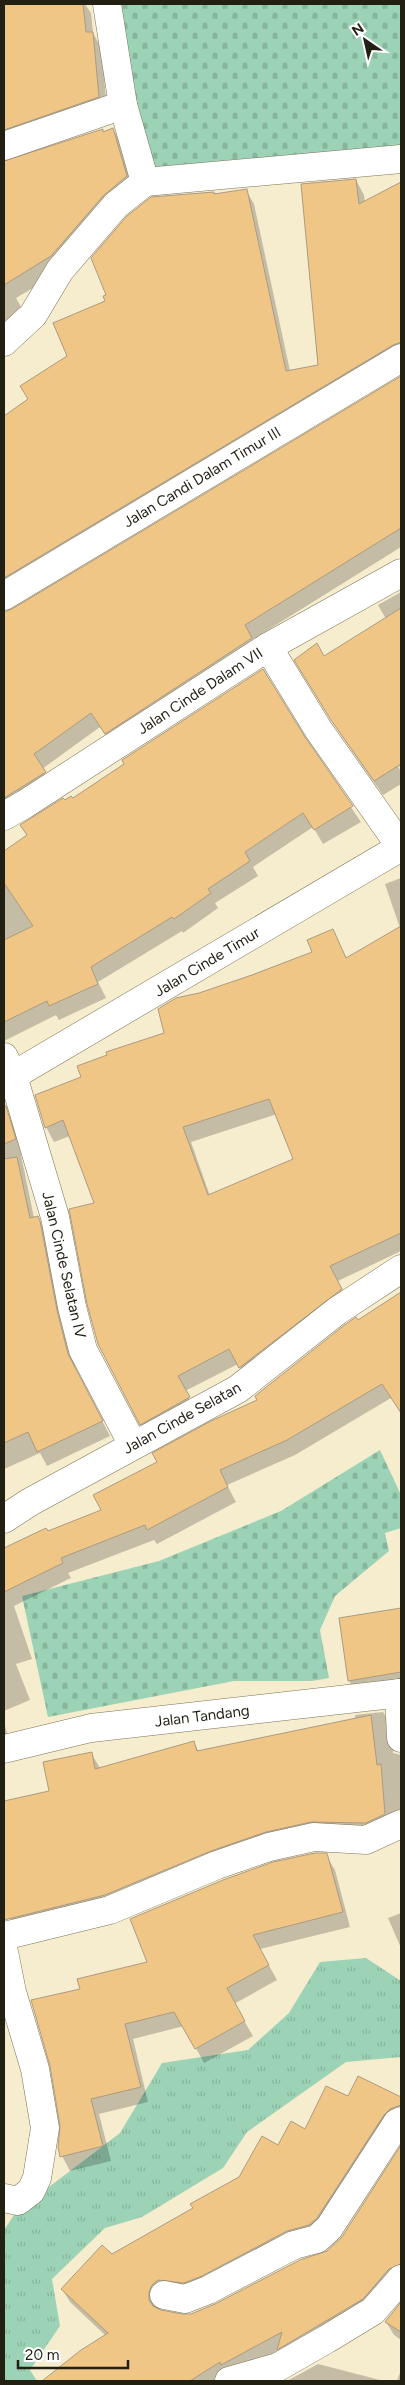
<svg xmlns="http://www.w3.org/2000/svg" width="405" height="2385" viewBox="0 0 405 2385" font-family="Figtree,sans-serif">
  <defs>
    <pattern id="grass-tufts" width="24" height="20" patternUnits="userSpaceOnUse" patternTransform="scale(1.25)"><rect width="24" height="20" fill="#9cd3b6"/><path d="M3 7l-1-3M5 7V3M7 7l1-3M15 17l-1-3M17 17v-4M19 17l1-3" fill="none" stroke="#86b59c"/></pattern>
    <pattern id="cemetery-stones" width="16" height="16" patternUnits="userSpaceOnUse" patternTransform="scale(1.25)"><rect width="16" height="16" fill="#9cd3b6"/><path d="M2 7V4a2 2 0 0 1 4 0v3zM10 15v-3a2 2 0 0 1 4 0v3z" fill="#86b59c"/></pattern>
  </defs>
  <rect width="100%" height="100%" fill="#f6ecce"/>
  <path fill="url(#grass-tufts)" d="M 366,1958 L 401,1981 L 401,2057 L 346,2062 L 247,2132 L 223,2168 L 142,2217 L 105,2228 L 52,2279 L 60,2326 L 30,2370 L 37,2381 L 4,2381 L 4,2230 L 16,2212 L 120,2133 L 162,2063 L 248,2050 L 289,2013 L 320,1962 Z"/>
  <g fill="url(#cemetery-stones)">
    <path d="M 116,4 L 401,4 L 401,150 L 152,169 Z"/>
    <path d="M 380,1450 L 401,1495 L 401,1528 L 385,1533 L 389,1551 L 335,1596 L 320,1630 L 329,1678 L 312,1681 L 234,1681 L 48,1717 L 22,1596 L 159,1561 L 281,1511 Z"/>
  </g>
  <g fill="#0003" fill-rule="evenodd">
    <path d="M 4,4 L 85,4 L 91,13 L 93,33 L 102,49 L 107,112 L 4,149 L 4,58 L 10,55 L 4,21 Z"/>
    <path d="M 113,129 L 122,145 L 135,192 L 60,272 L 16,298 L 29,321 L 4,341 L 4,162 L 102,130 L 104,133 Z"/>
    <path d="M 356,180 L 364,195 L 365,202 L 401,184 L 401,359 L 4,591 L 4,417 L 171,291 L 215,195 L 246,190 L 254,204 L 290,371 L 320,366 Z"/>
    <path d="M 401,378 L 401,547 L 252,640 L 260,654 L 114,748 L 100,727 L 42,769 L 53,787 L 13,812 L 4,799 L 4,613 L 13,611 Z"/>
    <path d="M 401,592 L 401,767 L 398,766 L 401,772 L 401,784 L 383,795 L 341,735 L 304,675 L 324,657 L 386,619 L 378,605 Z"/>
    <path d="M 304,738 L 361,822 L 323,844 L 313,827 L 253,867 L 258,876 L 215,903 L 218,908 L 183,933 L 182,931 L 98,982 L 106,998 L 59,1020 L 56,1015 L 4,1041 L 4,852 L 28,835 L 65,802 Z"/>
    <path d="M 401,878 L 401,1251 L 338,1281 L 350,1304 L 249,1382 L 238,1364 L 185,1391 L 197,1413 L 149,1439 L 141,1424 L 96,1204 L 70,1136 L 54,1142 L 46,1127 L 83,1078 L 166,1033 L 199,994 L 314,952 L 333,930 L 347,959 L 400,928 L 385,884 ZM 277,1114 L 295,1160 L 210,1196 L 191,1142 Z"/>
    <path d="M 7,1114 L 16,1129 L 23,1154 L 21,1155 L 34,1218 L 38,1218 L 46,1232 L 64,1326 L 76,1370 L 110,1436 L 47,1466 L 40,1453 L 4,1469 L 4,1115 Z"/>
    <path d="M 401,1293 L 401,1413 L 391,1398 L 295,1455 L 227,1485 L 236,1502 L 157,1544 L 154,1540 L 68,1573 L 71,1578 L 14,1606 L 32,1659 L 16,1664 L 30,1700 L 4,1711 L 4,1550 L 46,1530 L 47,1532 L 103,1511 L 159,1463 L 259,1401 L 358,1322 Z"/>
    <path d="M 401,1610 L 401,1693 L 358,1698 L 350,1683 L 340,1619 Z"/>
    <path d="M 383,1712 L 392,1727 L 393,1753 L 401,1755 L 401,1827 L 320,1836 L 19,1933 L 10,1918 L 8,1908 L 4,1909 L 4,1802 L 50,1792 L 91,1753 L 100,1768 L 194,1743 L 199,1752 L 355,1720 L 355,1715 Z"/>
    <path d="M 4,1723 L 10,1742 L 4,1745 Z"/>
    <path d="M 326,1855 L 335,1870 L 350,1927 L 260,1949 L 277,1980 L 234,2004 L 253,2036 L 204,2063 L 184,2026 L 133,2039 L 148,2102 L 99,2114 L 111,2161 L 70,2171 L 62,2156 L 81,1990 L 149,1963 Z"/>
    <path d="M 401,1913 L 401,1948 L 388,1918 Z"/>
    <path d="M 358,2078 L 401,2099 L 401,2121 L 325,2232 L 159,2299 L 156,2309 L 182,2316 L 191,2315 L 328,2252 L 343,2237 L 401,2147 L 401,2280 L 371,2313 L 219,2381 L 51,2381 L 49,2377 L 106,2336 L 70,2302 L 62,2289 L 111,2255 L 194,2209 L 240,2178 L 279,2147 L 305,2130 L 349,2098 Z"/>
    <path d="M 401,2303 L 401,2340 L 394,2335 L 386,2322 Z"/>
    <path d="M 318,2364 L 384,2381 L 287,2381 Z"/>
    <path d="M 401,2370 L 401,2381 L 397,2381 Z"/>
  </g>
  <g fill="#f0c686" stroke="#ac9b81" fill-rule="evenodd">
    <path d="M 4,4 L 83,4 L 86,32 L 93,32 L 99,97 L 4,130 Z"/>
    <path d="M 113,128 L 127,176 L 104,195 L 51,256 L 4,285 L 4,161 L 103,129 L 103,132 Z"/>
    <path d="M 356,179 L 359,204 L 401,182 L 401,342 L 393,345 L 4,578 L 4,416 L 28,399 L 20,386 L 67,356 L 53,323 L 105,301 L 103,296 L 106,295 L 91,258 L 127,216 L 151,197 L 214,192 L 214,194 L 247,189 L 286,371 L 318,365 L 301,184 Z"/>
    <path d="M 401,376 L 401,528 L 245,625 L 252,638 L 105,734 L 91,713 L 34,754 L 46,772 L 4,798 L 4,612 L 12,609 Z"/>
    <path d="M 401,608 L 401,764 L 374,781 L 331,720 L 294,660 L 317,643 L 324,656 Z"/>
    <path d="M 263,669 L 305,737 L 353,806 L 314,830 L 303,813 L 245,852 L 250,861 L 208,889 L 211,893 L 174,919 L 172,917 L 91,967 L 98,984 L 49,1006 L 47,1001 L 4,1022 L 4,940 L 33,926 L 4,883 L 4,851 L 27,835 L 20,825 L 63,798 L 65,800 L 71,796 L 73,798 L 124,764 L 122,760 Z"/>
    <path d="M 401,926 L 401,1233 L 330,1266 L 342,1289 L 239,1368 L 229,1349 L 178,1376 L 190,1397 L 140,1425 L 98,1344 L 87,1304 L 69,1209 L 94,1203 L 63,1120 L 45,1128 L 35,1095 L 81,1077 L 77,1066 L 107,1055 L 106,1052 L 164,1033 L 158,1009 L 176,998 L 199,993 L 252,975 L 312,952 L 307,940 L 333,929 L 346,958 ZM 269,1099 L 293,1159 L 208,1195 L 183,1127 Z"/>
    <path d="M 4,1106 L 6,1106 L 16,1139 L 4,1144 Z"/>
    <path d="M 17,1157 L 30,1218 L 38,1216 L 40,1221 L 57,1310 L 68,1354 L 103,1421 L 37,1452 L 28,1432 L 4,1443 L 4,1159 Z"/>
    <path d="M 401,1292 L 401,1413 L 382,1384 L 287,1440 L 220,1470 L 228,1487 L 147,1530 L 145,1525 L 61,1558 L 63,1563 L 4,1592 L 4,1548 L 46,1528 L 48,1531 L 101,1510 L 93,1495 L 157,1462 L 152,1453 L 211,1421 L 257,1400 L 255,1396 L 346,1324 L 356,1317 L 358,1320 Z"/>
    <path d="M 401,1608 L 401,1672 L 348,1681 L 339,1618 Z"/>
    <path d="M 371,1715 L 377,1765 L 381,1764 L 385,1814 L 366,1823 L 311,1822 L 266,1832 L 211,1851 L 105,1895 L 4,1920 L 4,1801 L 49,1791 L 43,1762 L 92,1752 L 95,1769 L 194,1741 L 197,1751 Z"/>
    <path d="M 315,1853 L 327,1853 L 343,1912 L 253,1935 L 269,1965 L 227,1988 L 245,2021 L 195,2049 L 174,2012 L 125,2024 L 141,2087 L 91,2099 L 103,2146 L 60,2157 L 58,2147 L 60,2126 L 50,2066 L 31,2000 L 80,1989 L 77,1979 L 147,1962 L 130,1919 L 223,1880 L 273,1862 Z"/>
    <path d="M 358,2076 L 401,2097 L 401,2105 L 390,2109 L 384,2115 L 317,2218 L 309,2225 L 287,2231 L 202,2276 L 184,2283 L 158,2280 L 152,2285 L 149,2292 L 149,2300 L 153,2306 L 161,2310 L 182,2314 L 191,2314 L 215,2304 L 300,2260 L 327,2251 L 342,2237 L 401,2145 L 401,2264 L 389,2269 L 363,2299 L 277,2350 L 282,2332 L 221,2365 L 220,2362 L 190,2381 L 42,2381 L 81,2350 L 108,2333 L 61,2289 L 102,2245 L 112,2254 L 193,2208 L 190,2204 L 239,2177 L 262,2136 L 278,2145 L 291,2121 L 305,2129 L 326,2086 L 348,2096 Z"/>
    <path d="M 401,2302 L 401,2332 L 385,2322 Z"/>
  </g>
  <g fill="none" stroke-linecap="round" stroke-linejoin="round">
    <g stroke="#7d7459" stroke-width="29">
      <g id="street">
        <path d="M 107,4 L 123,105 L 145,182"/>
        <path d="M 4,146 L 123,105"/>
        <path d="M 145,182 L 401,159"/>
        <path d="M 4,342 L 33,315 L 60,270 L 116,205 L 145,182"/>
        <path d="M 4,596 L 401,358"/>
        <path d="M 268,647 L 318,729 L 401,847"/>
        <path d="M 4,816 L 25,804 L 268,647 L 401,573"/>
        <path d="M 4,1057 L 13,1076 L 55,1217 L 72,1307 L 83,1350 L 133,1445"/>
        <path d="M 4,1081 L 401,847"/>
        <path d="M 399,1693 L 401,1738"/>
        <path d="M 4,1749 L 91,1728 L 401,1693"/>
        <path d="M 4,1936 L 110,1910 L 217,1865 L 269,1847 L 314,1837 L 366,1840 L 401,1824"/>
        <path d="M 4,1952 L 12,1992 L 35,2069 L 45,2128 L 37,2178 L 31,2191 L 18,2201 L 4,2198"/>
        <path d="M 164,2295 L 185,2299 L 208,2290 L 294,2245 L 317,2239 L 329,2228 L 397,2123 L 401,2121"/>
        <path d="M 229,2381 L 278,2367 L 327,2339 L 373,2311 L 401,2279"/>
      </g>
    </g>
    <g stroke="#7d7459" stroke-width="29">
      <path id="secondary" d="M 4,1519 L 30,1502 L 238,1389 L 337,1311 L 401,1269"/>
    </g>
    <use href="#street" stroke="#fff" stroke-width="28"/>
    <use href="#secondary" stroke="#fff" stroke-width="28"/>
  </g>
  <g text-anchor="middle" stroke-width="4" stroke-linejoin="round" paint-order="stroke">
    <g font-size="15" fill="#221f13" stroke="#fff">
      <text transform="translate(202 477) rotate(-31)" y="5">Jalan Candi Dalam Timur III</text>
      <text transform="translate(200 691) rotate(-33)" y="5">Jalan Cinde Dalam VII</text>
      <text transform="translate(207 962) rotate(-31)" y="5">Jalan Cinde Timur</text>
      <text transform="translate(64 1265) rotate(77)" y="5">Jalan Cinde Selatan IV</text>
      <text transform="translate(182 1418) rotate(-29)" y="5">Jalan Cinde Selatan</text>
      <text transform="translate(202 1716) rotate(-7)" y="5">Jalan Tandang</text>
    </g>
  </g>
  <rect width="405" height="2385" fill="none" stroke="#221f13" stroke-width="10"/>
  <g transform="translate(365 40) rotate(326)" stroke="#ffffff" stroke-width="4" paint-order="stroke">
  <path d="M0-4L9 19L0 12L-9 19Z" fill="#221f13"/>
  <text y="-8" font-size="14" font-weight="bold" text-anchor="middle" fill="#221f13">N</text>
  </g>
  <path d="M18 2360v8h110v-8" fill="none" stroke="#221f13" stroke-width="2.5"/>
  <text x="25" y="2360" font-size="15" fill="#221f13" stroke="#ffffff" stroke-width="4" paint-order="stroke">20 m</text>
</svg>
